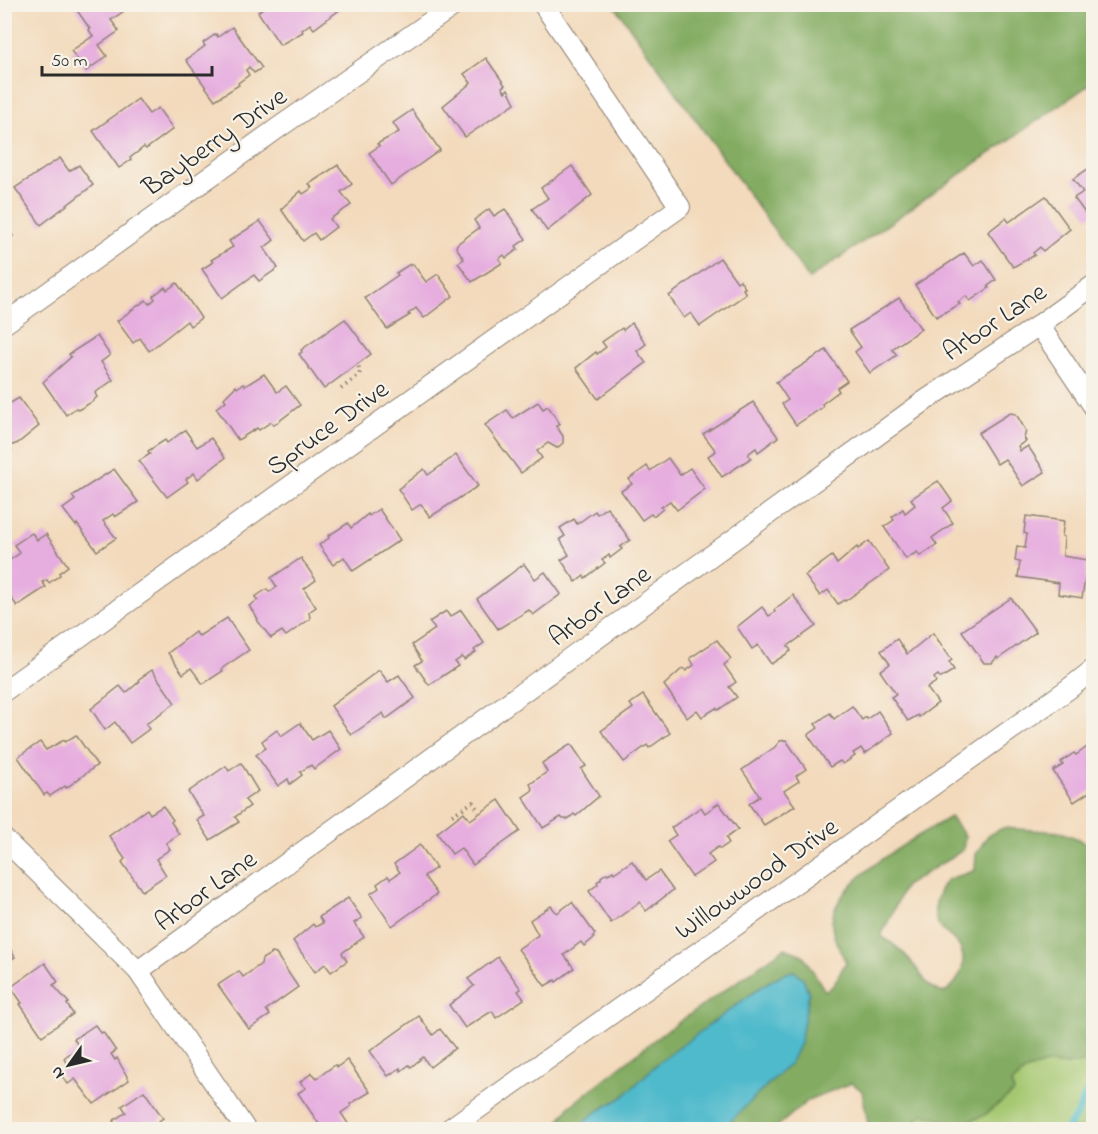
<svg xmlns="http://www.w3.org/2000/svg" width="1098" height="1134" viewBox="0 0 1098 1134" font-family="'Indie Flower',sans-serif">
  <rect width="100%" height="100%" fill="#f7f3e8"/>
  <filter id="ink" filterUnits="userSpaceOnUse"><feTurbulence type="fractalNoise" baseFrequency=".0167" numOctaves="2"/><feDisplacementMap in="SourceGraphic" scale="12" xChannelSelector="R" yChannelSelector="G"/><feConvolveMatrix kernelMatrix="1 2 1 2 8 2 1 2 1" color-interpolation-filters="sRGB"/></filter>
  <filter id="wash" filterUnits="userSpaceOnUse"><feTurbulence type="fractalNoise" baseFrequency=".008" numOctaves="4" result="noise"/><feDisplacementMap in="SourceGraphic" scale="24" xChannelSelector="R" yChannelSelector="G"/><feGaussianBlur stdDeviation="1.35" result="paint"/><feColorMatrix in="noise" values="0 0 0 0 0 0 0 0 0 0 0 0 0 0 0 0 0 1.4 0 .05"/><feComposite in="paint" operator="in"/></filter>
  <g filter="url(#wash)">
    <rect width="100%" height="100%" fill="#f3dabc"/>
    <path fill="#a4c770" stroke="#68794e" stroke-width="1.5" d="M 1093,1061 L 1093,1129 L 909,1130 L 916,1120 L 924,1114 L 939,1118 L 951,1125 L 1011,1084 L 1026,1070 L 1046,1064 L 1065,1065 Z"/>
    <g fill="#83ac62" stroke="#576c46" stroke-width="1.5">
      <path d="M 614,5 L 1093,5 L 1093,82 L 809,279 Z"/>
      <path d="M 950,817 L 965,836 L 963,850 L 905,886 L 881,936 C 894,944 904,952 913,964 C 925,978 924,986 943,993 C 959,984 969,963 959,946 C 953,937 941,932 937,922 C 933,913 935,908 937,899 C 939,892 942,883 949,879 C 956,875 967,875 975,870 L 976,854 L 988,835 L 1003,828 L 1061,832 L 1078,839 L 1093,849 L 1093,1061 L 1065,1065 L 1046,1064 L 1027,1070 L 1011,1084 L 1014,1092 L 983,1116 L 963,1124 L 951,1125 L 939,1118 L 924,1114 L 916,1120 L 909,1129 L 869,1129 L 862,1091 L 852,1083 L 810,1099 L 774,1129 L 553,1130 L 569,1107 L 659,1036 L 785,948 L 803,955 L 825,991 L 833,986 L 846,962 C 840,950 832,937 832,923 C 833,880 916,838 950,817 Z"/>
    </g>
    <path fill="#4fbacc" stroke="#3d727c" stroke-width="1.5" d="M 794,971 L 803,978 L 809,993 L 800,1043 L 791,1062 L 722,1129 L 578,1129 L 581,1124 L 598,1111 L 623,1097 L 658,1063 L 765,984 L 783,974 Z"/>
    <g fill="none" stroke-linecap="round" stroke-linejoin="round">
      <path stroke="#4fbacc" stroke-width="7" d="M 1065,1130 L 1075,1118 L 1094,1078"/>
    </g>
    <g id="blocks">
      <g fill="#e6addf">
        <path d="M 76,4 L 120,4 L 124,11 L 111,20 L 119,31 L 99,45 L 107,56 L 86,71 L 71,51 L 93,36 L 89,30 L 90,29 L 74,6 Z"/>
        <path d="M 268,4 L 339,4 L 342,8 L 314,29 L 310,24 L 302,30 L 303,32 L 280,45 L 258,12 Z"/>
        <path d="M 232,27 L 262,68 L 254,73 L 249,67 L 246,70 L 249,75 L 238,83 L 239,85 L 215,100 L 186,60 L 205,46 L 203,43 L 216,34 L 218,37 Z"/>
        <path d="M 486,58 L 505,85 L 502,87 L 505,92 L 508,89 L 515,103 L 465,137 L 443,106 L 471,83 L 464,74 Z"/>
        <path d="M 138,99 L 149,114 L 158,108 L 173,129 L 146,149 L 144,147 L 130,158 L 131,160 L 119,168 L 93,131 Z"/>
        <path d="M 412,110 L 440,150 L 391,185 L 369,153 L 379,146 L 377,144 L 399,132 L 393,123 Z"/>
        <path d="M 60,158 L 69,171 L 79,165 L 93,185 L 41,225 L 15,188 Z"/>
        <path d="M 338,165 L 352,184 L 341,192 L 351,205 L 330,219 L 336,227 L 319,240 L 314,233 L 303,241 L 281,209 L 301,191 L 303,194 L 312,188 L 309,184 Z"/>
        <path d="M 1094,165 L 1094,214 L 1088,217 L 1074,198 L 1083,192 L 1073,179 Z"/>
        <path d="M 572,166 L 592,195 L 547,231 L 532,209 L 548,198 L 541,188 Z"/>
        <path d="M 1046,196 L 1070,229 L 1043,251 L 1040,247 L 1033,253 L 1035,255 L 1013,267 L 988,232 L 1006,218 L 1009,222 Z"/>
        <path d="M 489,209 L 494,216 L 505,209 L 526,239 L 516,246 L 518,249 L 506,258 L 504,255 L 499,259 L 502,263 L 472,282 L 458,263 L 464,259 L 456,247 L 457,244 L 479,228 L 474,220 Z"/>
        <path d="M 260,221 L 274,240 L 264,248 L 278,268 L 259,281 L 254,275 L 222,298 L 202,269 L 213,262 L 211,260 L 233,247 L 229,241 Z"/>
        <path d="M 4,223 L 13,236 L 4,242 Z"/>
        <path d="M 964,253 L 974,266 L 983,260 L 996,280 L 988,286 L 989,288 L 970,301 L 966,296 L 958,302 L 960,304 L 936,317 L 915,285 Z"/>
        <path d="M 720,258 L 737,282 L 740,280 L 745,288 L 743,289 L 746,294 L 700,326 L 691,313 L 684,318 L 669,296 Z"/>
        <path d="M 410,264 L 411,266 L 413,264 L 426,282 L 438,274 L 453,296 L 424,318 L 416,308 L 408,314 L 410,315 L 387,329 L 365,298 L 398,275 L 396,273 Z"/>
        <path d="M 177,283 L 201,318 L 190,326 L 187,321 L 149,351 L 140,338 L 133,343 L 117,321 L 146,300 L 149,304 L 155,299 L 153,296 L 165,287 L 167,290 Z"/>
        <path d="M 899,298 L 921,329 L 892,349 L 897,355 L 870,373 L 855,352 L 861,347 L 849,330 Z"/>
        <path d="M 345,319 L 371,354 L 324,389 L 299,354 L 302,352 L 301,350 Z"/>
        <path d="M 632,323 L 646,344 L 637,351 L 646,363 L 598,399 L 576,368 L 596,352 L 597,354 L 606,347 L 602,342 L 622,328 L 623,330 Z"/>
        <path d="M 97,336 L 110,355 L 101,362 L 113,380 L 95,393 L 97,397 L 92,402 L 78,410 L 76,408 L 66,415 L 43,382 L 71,357 L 69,354 Z"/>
        <path d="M 826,350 L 847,381 L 837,388 L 839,391 L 822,404 L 823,407 L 796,425 L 782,404 L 788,400 L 776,382 Z"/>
        <path d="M 264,374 L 277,392 L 286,386 L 300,405 L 274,425 L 271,422 L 259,430 L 257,428 L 238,440 L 216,408 L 226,401 L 224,398 L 236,386 L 237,388 L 243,384 L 245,386 Z"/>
        <path d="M 19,398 L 39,426 L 18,443 L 10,446 L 12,450 L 4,455 L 4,402 L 7,401 L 9,404 Z"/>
        <path d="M 538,402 L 543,409 L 548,406 L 560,424 L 556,426 L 563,436 L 563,443 L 557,448 L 548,443 L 537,451 L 542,458 L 521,473 L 485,425 L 507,410 L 513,418 Z"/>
        <path d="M 753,402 L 778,437 L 758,452 L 756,448 L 748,454 L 751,458 L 722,477 L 708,456 L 716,451 L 703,434 Z"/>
        <path d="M 1010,413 L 1016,414 L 1026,431 L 1024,438 L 1026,441 L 1018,446 L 1020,451 L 1028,446 L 1045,472 L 1023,486 L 1005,459 L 997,464 L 978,433 Z"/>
        <path d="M 185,430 L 197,447 L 211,438 L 225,458 L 198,479 L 194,473 L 186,479 L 188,482 L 167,497 L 139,461 L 150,454 L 148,451 L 165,440 L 167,443 Z"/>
        <path d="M 456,455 L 478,486 L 430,517 L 421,504 L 412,510 L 398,489 L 424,469 L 428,475 Z"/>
        <path d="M 668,458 L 680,475 L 690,468 L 705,489 L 677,510 L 670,501 L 661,507 L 663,509 L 653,516 L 651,514 L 642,520 L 621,491 L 632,484 L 629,479 L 647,466 L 650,471 Z"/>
        <path d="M 114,469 L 138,502 L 115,517 L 113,514 L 103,521 L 116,538 L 97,551 L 77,524 L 76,526 L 63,509 L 75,500 L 72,496 Z"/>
        <path d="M 938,481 L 952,501 L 943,508 L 953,523 L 932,538 L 937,545 L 920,556 L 917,552 L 906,559 L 884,527 L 894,520 L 892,517 L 903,509 L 905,513 L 915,505 L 911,499 Z"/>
        <path d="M 607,507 L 630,540 L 620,547 L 622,549 L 610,558 L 609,555 L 602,560 L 605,563 L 585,578 L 584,576 L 576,582 L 561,560 L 569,555 L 560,539 L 565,536 L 560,528 L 574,519 L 577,524 L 595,511 L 597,514 Z"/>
        <path d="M 379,509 L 400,540 L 353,571 L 344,557 L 333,565 L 319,545 L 329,538 L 328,536 L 348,523 L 351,528 L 368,514 L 369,516 Z"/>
        <path d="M 1026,516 L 1064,521 L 1062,536 L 1064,537 L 1063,556 L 1088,560 L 1082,598 L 1058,594 L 1059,583 L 1018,577 L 1020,562 L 1015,561 L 1017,546 L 1025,548 L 1027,534 L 1024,533 Z"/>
        <path d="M 32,533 L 37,540 L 46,534 L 68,566 L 59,573 L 60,575 L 49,583 L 47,580 L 42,582 L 46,587 L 17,606 L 4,588 L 4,584 L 7,582 L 4,579 L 4,564 L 20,553 L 14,545 Z"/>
        <path d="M 869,541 L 889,570 L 845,601 L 844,600 L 838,604 L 828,590 L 820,596 L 805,576 L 832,556 L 837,564 L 857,547 L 858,549 Z"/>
        <path d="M 301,558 L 316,580 L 304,589 L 316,607 L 309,612 L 310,619 L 286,636 L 282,631 L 271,638 L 257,620 L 258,619 L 249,606 L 258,600 L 255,597 L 267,589 L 269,592 L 277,587 L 271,578 Z"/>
        <path d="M 524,564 L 535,579 L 545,572 L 561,594 L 533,615 L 529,610 L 498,629 L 477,599 Z"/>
        <path d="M 793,595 L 816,626 L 788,646 L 791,651 L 771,664 L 758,645 L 752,649 L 737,627 L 762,607 L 769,616 L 775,612 L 774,610 Z"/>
        <path d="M 1011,598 L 1036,632 L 998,659 L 997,657 L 992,663 L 984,663 L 962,631 Z"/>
        <path d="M 461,610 L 484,643 L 474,650 L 476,652 L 464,660 L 462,657 L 455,662 L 458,666 L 429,685 L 415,665 L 422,661 L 412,645 L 435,629 L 429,622 L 446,611 L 450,617 Z"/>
        <path d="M 227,618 L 249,650 L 221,669 L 223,671 L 203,684 L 191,668 L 183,674 L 168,653 L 195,632 L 199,636 Z"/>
        <path d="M 933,633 L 952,660 L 949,662 L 954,670 L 941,678 L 938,675 L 934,678 L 936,682 L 927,688 L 938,703 L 919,717 L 918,715 L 908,721 L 891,697 L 896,694 L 880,671 L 890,664 L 881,651 L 897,639 L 907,654 Z"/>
        <path d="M 717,640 L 731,659 L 724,665 L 736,682 L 729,687 L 737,697 L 718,710 L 716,708 L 702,717 L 697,710 L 687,718 L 664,685 L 683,668 L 686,671 L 694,665 L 690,658 Z"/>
        <path d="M 152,670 L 175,703 L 146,724 L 149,729 L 130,743 L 115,722 L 105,730 L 91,709 L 120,686 L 126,693 L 140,681 L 139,679 Z"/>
        <path d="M 379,670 L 388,682 L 399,675 L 415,698 L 386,719 L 383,713 L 351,735 L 331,706 Z"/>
        <path d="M 643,695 L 670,733 L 649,748 L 647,745 L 624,762 L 601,731 L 633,708 L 630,704 Z"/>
        <path d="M 852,706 L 862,720 L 866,717 L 867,719 L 878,711 L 893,733 L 865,754 L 861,748 L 853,753 L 855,756 L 843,764 L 840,761 L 830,767 L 808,735 L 818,728 L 815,724 L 830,713 L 834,719 Z"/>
        <path d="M 300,723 L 312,740 L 328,730 L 341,749 L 314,769 L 311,765 L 300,772 L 302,775 L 290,784 L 288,779 L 278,786 L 256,755 L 266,748 L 262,741 L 277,730 L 281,736 Z"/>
        <path d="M 76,735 L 97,765 L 66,788 L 65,786 L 50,796 L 47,793 L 44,795 L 18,757 L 40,742 L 46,750 L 64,740 L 65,742 Z"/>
        <path d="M 786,740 L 806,769 L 796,776 L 799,781 L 784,791 L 795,806 L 764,825 L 749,804 L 760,796 L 742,770 L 775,747 L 780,741 Z"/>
        <path d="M 1094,742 L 1094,789 L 1074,802 L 1053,771 L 1063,765 L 1061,762 L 1074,753 L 1076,755 Z"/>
        <path d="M 571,744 L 586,766 L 581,769 L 599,796 L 576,816 L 574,814 L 568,819 L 563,819 L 561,817 L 543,828 L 523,797 L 533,790 L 530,784 L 547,772 L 542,763 Z"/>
        <path d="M 241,763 L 258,791 L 245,800 L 250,806 L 235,817 L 239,822 L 210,840 L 197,820 L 204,816 L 188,792 L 226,766 L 229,771 Z"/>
        <path d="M 499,800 L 520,831 L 473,865 L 461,848 L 452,854 L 437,833 L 464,812 L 470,820 Z"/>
        <path d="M 719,803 L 738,829 L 726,838 L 729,843 L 720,849 L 718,847 L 708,854 L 714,862 L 692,877 L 667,841 L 676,835 L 671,828 L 701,807 L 705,813 Z"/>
        <path d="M 163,806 L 173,820 L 171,822 L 179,834 L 166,843 L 170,849 L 156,859 L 166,875 L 142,891 L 122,862 L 125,859 L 109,836 L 147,809 L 150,814 Z"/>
        <path d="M 420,845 L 436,868 L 424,876 L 437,894 L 392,926 L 370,894 L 379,888 L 377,884 L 388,876 L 390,879 L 400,872 L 394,864 Z"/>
        <path d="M 632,861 L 646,880 L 659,871 L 673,890 L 646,911 L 640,902 L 611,923 L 589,891 L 598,884 L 597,882 L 601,879 L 601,877 L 607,873 L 608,874 L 613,871 L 614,873 Z"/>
        <path d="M 348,898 L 362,918 L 354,923 L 364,937 L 342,953 L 347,961 L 331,972 L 325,964 L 315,972 L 293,941 L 313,924 L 315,927 L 323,923 L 319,917 Z"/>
        <path d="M 572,902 L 595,934 L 593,936 L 594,938 L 584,946 L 581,942 L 564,955 L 574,968 L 556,982 L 555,980 L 545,986 L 518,949 L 538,935 L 530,920 L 551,906 L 557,913 Z"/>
        <path d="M 4,939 L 15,957 L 4,964 Z"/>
        <path d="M 272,953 L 276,954 L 298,987 L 266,1010 L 270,1015 L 249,1029 L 218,985 L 239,971 L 243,977 L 261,964 L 262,959 Z"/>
        <path d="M 498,957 L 521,989 L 518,991 L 524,999 L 496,1018 L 492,1011 L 465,1028 L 449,1005 L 474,986 L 468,979 Z"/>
        <path d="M 45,963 L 58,982 L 53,985 L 69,1003 L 67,1004 L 73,1014 L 42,1036 L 20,1004 L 22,1003 L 11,987 Z"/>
        <path d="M 419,1016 L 433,1035 L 440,1029 L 455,1048 L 430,1067 L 423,1057 L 411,1067 L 409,1065 L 401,1071 L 400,1068 L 388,1076 L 370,1051 Z"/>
        <path d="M 95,1025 L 101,1033 L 103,1032 L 116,1051 L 111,1054 L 115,1060 L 117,1058 L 129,1080 L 94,1104 L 75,1079 L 68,1084 L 59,1072 L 68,1065 L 64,1059 L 65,1057 L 79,1047 L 74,1039 Z"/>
        <path d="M 347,1060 L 370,1092 L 350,1104 L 351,1106 L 341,1113 L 349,1125 L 343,1130 L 323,1130 L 298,1093 L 306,1088 L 300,1082 L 312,1073 L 317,1078 L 335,1065 L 337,1067 Z"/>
        <path d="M 144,1091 L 163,1118 L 159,1121 L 164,1128 L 166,1126 L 169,1130 L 119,1130 L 113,1121 L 126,1112 L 122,1106 Z"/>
      </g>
    </g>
  </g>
  <g filter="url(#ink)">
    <use href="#blocks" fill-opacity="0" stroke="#8f8274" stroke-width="1.5"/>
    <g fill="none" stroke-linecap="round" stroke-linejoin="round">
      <g stroke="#8f8274" stroke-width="22">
        <g id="minor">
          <path d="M 4,324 L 278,128 L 456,4"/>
          <path d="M 1039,325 L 1094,407"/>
          <path d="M 4,691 L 680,207 L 543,4"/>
          <path d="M 4,839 L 138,971 L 246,1130"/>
          <path d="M 138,971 L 926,400 L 1039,325 L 1094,285"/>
          <path d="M 448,1130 L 1067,690 L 1094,669"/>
        </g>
      </g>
      <g stroke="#8f8274" stroke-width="4" stroke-dasharray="1.5 4.5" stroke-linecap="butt">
        <path d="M 341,389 L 359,375 L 360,372 L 358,364"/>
        <path d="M 452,815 L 473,802 L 479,812"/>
      </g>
      <use href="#minor" stroke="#fff" stroke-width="20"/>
    </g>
  </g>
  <g text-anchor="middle" stroke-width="4.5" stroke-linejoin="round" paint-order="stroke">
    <g font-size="27" fill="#2b2b2b" stroke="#f7f3e8">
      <text transform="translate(214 141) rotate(-35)" y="9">Bayberry Drive</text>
      <text transform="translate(994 321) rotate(-34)" y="9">Arbor Lane</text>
      <text transform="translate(327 427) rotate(-36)" y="9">Spruce Drive</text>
      <text transform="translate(599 605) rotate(-36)" y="9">Arbor Lane</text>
      <text transform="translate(756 878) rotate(-35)" y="9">Willowwood Drive</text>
      <text transform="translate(205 890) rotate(-36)" y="9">Arbor Lane</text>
    </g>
  </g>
  <rect width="1098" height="1134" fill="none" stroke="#f7f3e8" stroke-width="24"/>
  <g transform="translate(69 1065) rotate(236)" stroke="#f7f3e8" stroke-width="4.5" paint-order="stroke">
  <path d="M0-4.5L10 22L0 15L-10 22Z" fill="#2b2b2b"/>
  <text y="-9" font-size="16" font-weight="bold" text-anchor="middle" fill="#2b2b2b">N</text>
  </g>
  <path d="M42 66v9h170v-9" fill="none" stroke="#2b2b2b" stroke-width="3"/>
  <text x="51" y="66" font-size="18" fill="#2b2b2b" stroke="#f7f3e8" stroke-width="4.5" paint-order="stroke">50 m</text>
</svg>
